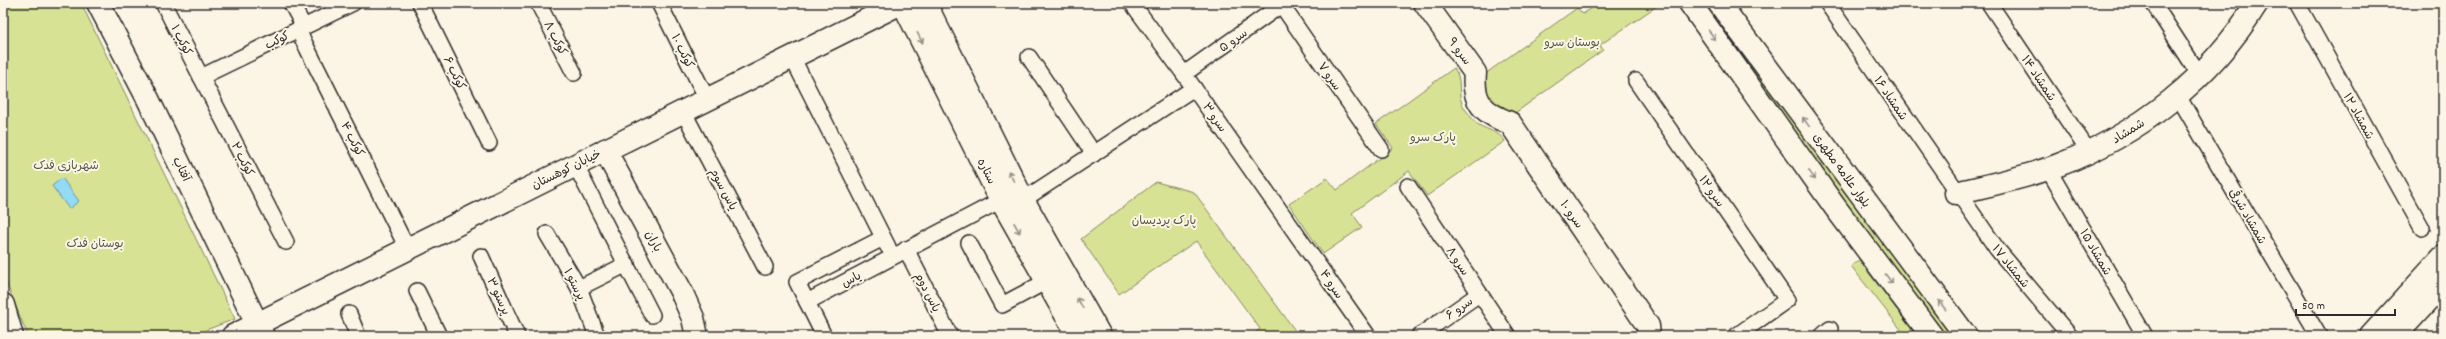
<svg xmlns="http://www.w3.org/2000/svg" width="2446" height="339" viewBox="0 0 2446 339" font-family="Dekko,'Playpen Sans Arabic',sans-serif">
  <rect width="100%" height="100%" fill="#fcf5e5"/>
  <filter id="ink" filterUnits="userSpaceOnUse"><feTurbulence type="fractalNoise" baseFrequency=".025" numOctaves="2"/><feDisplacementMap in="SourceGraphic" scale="8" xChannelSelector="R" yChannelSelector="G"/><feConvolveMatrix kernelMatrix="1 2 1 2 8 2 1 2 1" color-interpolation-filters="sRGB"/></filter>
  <g filter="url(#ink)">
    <g fill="#d8e295" stroke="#828660">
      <path d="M 3,3 L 81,3 L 235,319 L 190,336 L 28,336 L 3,275 Z"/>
      <path d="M 1597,3 L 1661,3 L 1600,45 L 1603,50 L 1515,113 C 1496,113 1491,103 1482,88 L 1485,74 L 1577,8 L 1583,14 Z"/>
      <path d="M 1698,3 L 1708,3 L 1953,336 L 1939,336 Z"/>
      <path d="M 1454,68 C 1464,81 1455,95 1465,109 C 1469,114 1474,122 1479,125 C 1489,131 1498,131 1505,141 L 1427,196 L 1409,171 L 1352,213 L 1362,227 L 1323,254 L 1289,204 L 1327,178 L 1337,190 L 1393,148 L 1376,124 Z"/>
      <path d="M 1156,182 L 1194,192 L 1299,336 L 1251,336 L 1260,329 L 1196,241 L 1119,294 L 1081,239 Z"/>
      <path d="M 1859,260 L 1917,336 L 1906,336 L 1851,266 Z"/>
    </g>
    <path fill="#93daf5" stroke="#6994a4" d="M 62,178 L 79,201 L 69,209 L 52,186 Z"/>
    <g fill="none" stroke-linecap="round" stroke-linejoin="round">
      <g stroke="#2b2b2b" stroke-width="18">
        <g id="street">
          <path d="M 163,3 L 286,242"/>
          <path d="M 291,3 L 304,27"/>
          <path d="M 420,3 L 489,143"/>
          <path d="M 538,3 L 574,73"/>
          <path d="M 659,3 L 707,99"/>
          <path d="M 1132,3 L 1184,74 L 1368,336"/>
          <path d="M 1280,3 L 1381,149"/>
          <path d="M 1827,3 L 1997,249 L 2070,336"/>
          <path d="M 1989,3 L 2089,152"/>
          <path d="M 2153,3 L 2199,74"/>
          <path d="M 2297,3 L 2422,228"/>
          <path d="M 298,30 L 407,248"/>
          <path d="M 792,57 L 888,247"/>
          <path d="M 1029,57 L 1094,154"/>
          <path d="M 1184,74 L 1281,5"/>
          <path d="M 201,77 L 353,3"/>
          <path d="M 1636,81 L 1787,300 L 1736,336"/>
          <path d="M 2178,96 L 2319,336"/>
          <path d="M 683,111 L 765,267"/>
          <path d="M 2048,169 L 2145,336"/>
          <path d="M 581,176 L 652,315"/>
          <path d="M 1408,186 L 1508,336"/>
          <path d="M 1023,200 L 1194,88"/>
          <path d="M 547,234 L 579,288 L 597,336"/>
          <path d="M 883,238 L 797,282 L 807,302 L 1001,200"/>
          <path d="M 969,243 L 1002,305 L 1047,281"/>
          <path d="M 906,249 L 950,336"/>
          <path d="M 481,256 L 517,336"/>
          <path d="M 579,288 L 627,264"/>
          <path d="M 417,291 L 439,336"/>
          <path d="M 807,302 L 824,336"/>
          <path d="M 349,314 L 358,336"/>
          <path d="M 1419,336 L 1479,294"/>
          <path d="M 1822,336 L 1830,329"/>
        </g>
      </g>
      <g stroke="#2b2b2b" stroke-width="25">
        <g id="secondary">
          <path d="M 98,3 L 148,99 L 263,336"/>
          <path d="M 903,3 L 1001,200 L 1078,336"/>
          <path d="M 925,3 L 1023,200 L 1100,336"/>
          <path d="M 1425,3 L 1475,73 C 1472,102 1483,113 1510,123 L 1648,326 L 1649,336"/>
          <path d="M 1690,3 L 1835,207 L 1932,336"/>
          <path d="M 1719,3 L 1966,336"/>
          <path d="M 605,150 L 681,291 L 693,318 L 697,336"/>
          <path d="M 1956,193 C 1989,185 2024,178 2056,166 C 2139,135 2210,79 2257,3"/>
          <path d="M 3,305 L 12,336"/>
          <path d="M 233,336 L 901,3"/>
          <path d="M 2371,336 L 2443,257"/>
          <path d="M 2395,336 L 2443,284"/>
        </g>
      </g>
      <use href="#street" stroke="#fcf5e5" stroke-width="15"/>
      <use href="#secondary" stroke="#fcf5e5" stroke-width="22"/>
    </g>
    <defs><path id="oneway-shaft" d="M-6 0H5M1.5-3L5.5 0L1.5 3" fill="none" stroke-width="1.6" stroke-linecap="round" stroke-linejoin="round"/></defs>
    <g stroke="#949088">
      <use href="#oneway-shaft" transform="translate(1712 35) rotate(55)"/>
      <use href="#oneway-shaft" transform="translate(920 38) rotate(63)"/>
      <use href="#oneway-shaft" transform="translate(1806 122) rotate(-126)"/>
      <use href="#oneway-shaft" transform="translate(1812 175) rotate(55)"/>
      <use href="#oneway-shaft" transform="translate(1011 176) rotate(-117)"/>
      <use href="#oneway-shaft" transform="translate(1017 228) rotate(61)"/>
      <use href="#oneway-shaft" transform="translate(1889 279) rotate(53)"/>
      <use href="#oneway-shaft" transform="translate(1080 303) rotate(-119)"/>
      <use href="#oneway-shaft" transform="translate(1942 305) rotate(-127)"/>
    </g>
  </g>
  <g text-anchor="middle" stroke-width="4" stroke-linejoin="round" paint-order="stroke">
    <g font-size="12" fill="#2b2b2b" stroke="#fcf5e5">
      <text transform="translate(556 38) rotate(63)" y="4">کوکب ۸</text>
      <text transform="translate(182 40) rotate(63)" y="4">کوکب ۱</text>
      <text transform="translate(277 40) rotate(-26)" y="4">کوکب</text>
      <text transform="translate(1233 40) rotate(-35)" y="4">سرو ۵</text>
      <text transform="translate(683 51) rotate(64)" y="4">کوکب ۱۰</text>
      <text transform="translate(1460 51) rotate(54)" y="4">سرو ۹</text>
      <text transform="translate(455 73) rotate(64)" y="4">کوکب ۶</text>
      <text transform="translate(1330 76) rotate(55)" y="4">سرو ۷</text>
      <text transform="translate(2039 78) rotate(56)" y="4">شمشاد ۱۴</text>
      <text transform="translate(1891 98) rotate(56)" y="4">شمشاد ۱۶</text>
      <text transform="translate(2359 116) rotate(61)" y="4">شمشاد ۱۲</text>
      <text transform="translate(1215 117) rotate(55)" y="4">سرو ۳</text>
      <text transform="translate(2128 131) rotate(-32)" y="4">شمشاد</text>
      <text transform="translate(353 139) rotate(63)" y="4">کوکب ۴</text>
      <text transform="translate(243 159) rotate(63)" y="4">کوکب ۲</text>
      <text transform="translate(182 169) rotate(64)" y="4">آفتاب</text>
      <text transform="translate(566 169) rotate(-26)" y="4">خیابان کوهستان</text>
      <text transform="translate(1842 170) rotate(54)" y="4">بلوار علامه مطهری</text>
      <text transform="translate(987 171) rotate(63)" y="4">ستاره</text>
      <text transform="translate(724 189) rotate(62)" y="4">یاس سوم</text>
      <text transform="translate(1712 191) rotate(55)" y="4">سرو ۱۲</text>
      <text transform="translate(1572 214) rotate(56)" y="4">سرو ۱۰</text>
      <text transform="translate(2248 216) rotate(60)" y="4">شمشاد شرقی</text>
      <text transform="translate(654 241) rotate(62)" y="4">باران</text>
      <text transform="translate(2096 252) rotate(60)" y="4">شمشاد ۱۵</text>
      <text transform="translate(1458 261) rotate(56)" y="4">سرو ۸</text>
      <text transform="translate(2011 266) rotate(51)" y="4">شمشاد ۱۷</text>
      <text transform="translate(851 279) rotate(-28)" y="4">یاس</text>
      <text transform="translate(575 284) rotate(63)" y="4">پرستو ۱</text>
      <text transform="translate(1332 284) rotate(56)" y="4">سرو ۴</text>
      <text transform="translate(928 292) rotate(63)" y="4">یاس دوم</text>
      <text transform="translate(499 296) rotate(65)" y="4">پرستو ۳</text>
      <text transform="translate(1459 308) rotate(-35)" y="4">سرو ۶</text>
    </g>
    <g font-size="12" fill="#565946" stroke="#fcf5e5">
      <text x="1572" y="46">بوستان سرو</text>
      <text x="1433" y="141">پارک سرو</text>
      <text x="66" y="169">شهربازی فدک</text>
      <text x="1164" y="224">پارک پردیسان</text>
      <text x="95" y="247">بوستان فدک</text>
    </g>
  </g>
  <rect width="2446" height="339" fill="none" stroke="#fcf5e5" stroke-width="16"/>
  <rect x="8" y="8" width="2430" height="323" fill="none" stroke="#2b2b2b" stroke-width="1.5" filter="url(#ink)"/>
  <path d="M2296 309v6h99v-6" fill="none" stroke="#2b2b2b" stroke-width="2"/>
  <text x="2302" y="309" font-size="12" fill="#2b2b2b" stroke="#fcf5e5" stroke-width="3" paint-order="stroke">50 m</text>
</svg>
